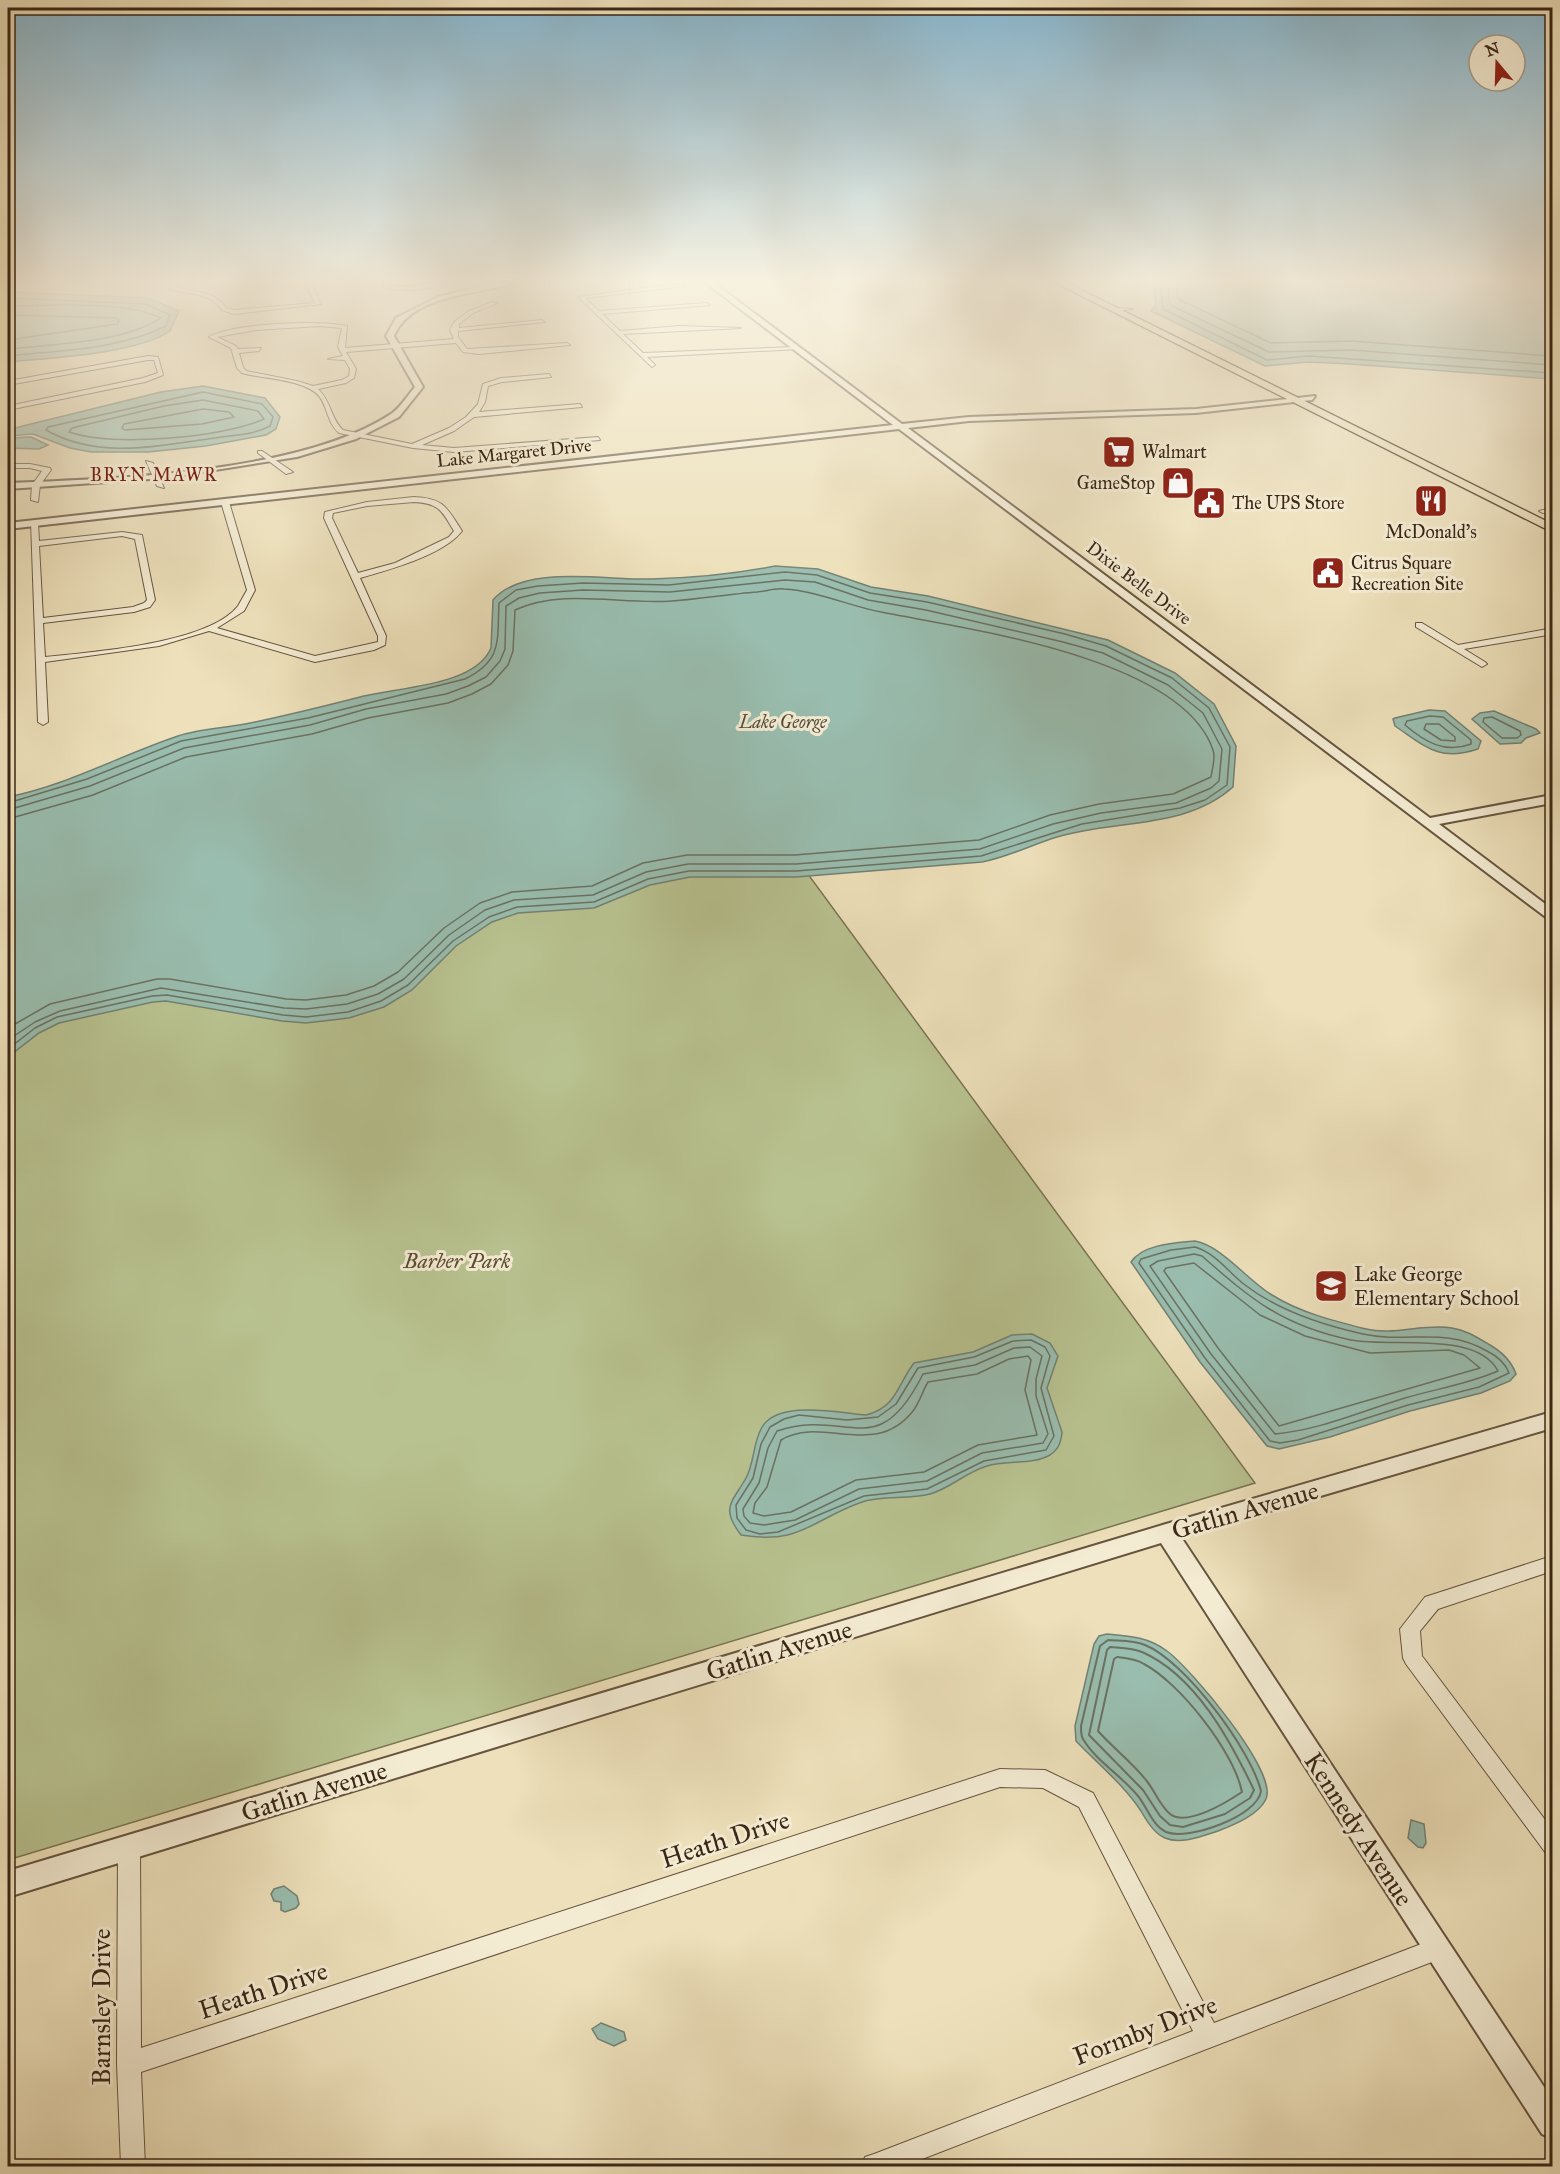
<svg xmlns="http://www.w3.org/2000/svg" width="1560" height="2174" viewBox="0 0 1560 2174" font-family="'IM FELL Great Primer',serif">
  <rect width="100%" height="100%" fill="#ede0ba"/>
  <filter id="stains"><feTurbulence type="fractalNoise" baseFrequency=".00333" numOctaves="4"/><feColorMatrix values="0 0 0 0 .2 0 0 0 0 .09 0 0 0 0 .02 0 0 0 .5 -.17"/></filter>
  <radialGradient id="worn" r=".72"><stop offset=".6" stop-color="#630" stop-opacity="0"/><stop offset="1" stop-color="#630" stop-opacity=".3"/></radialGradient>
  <path fill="#b8c290" stroke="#797453" stroke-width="1.5" d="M 730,768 L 1255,1483 L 8,1860 L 8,886 Z"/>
  <g fill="#99bdaf" stroke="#738172" stroke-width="1.5">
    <path d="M 1153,280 L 1552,280 L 1552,379 L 1350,364 L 1309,362 L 1265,366 L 1151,311 L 1156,305 Z"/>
    <path d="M 8,292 L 148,298 L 179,311 L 170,331 C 136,354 50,358 8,362 Z"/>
    <path d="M 203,386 L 265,398 L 280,417 L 276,429 L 266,435 L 206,446 L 148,452 L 91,452 L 70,448 L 33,434 L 8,436 L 8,430 L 23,426 L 161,392 Z"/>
    <path d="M 31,437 L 48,445 L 39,449 L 8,448 L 8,438 Z"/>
    <path d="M 775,566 L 818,569 L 871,587 L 928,596 L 1108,640 L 1175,673 L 1214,704 L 1236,746 L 1233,787 C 1185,830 1115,819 1057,837 C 1031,845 1008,857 982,862 L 796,877 L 690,877 L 650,885 L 594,908 L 518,913 L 492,922 L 456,946 L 412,990 L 384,1007 L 349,1018 L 306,1023 L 282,1021 L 166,1001 L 153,1002 L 59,1023 L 39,1033 L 8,1057 L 8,797 C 68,785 121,755 178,736 C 199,729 224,728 245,724 C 286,716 325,706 364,696 C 400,687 475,686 491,648 L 493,600 C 524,563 609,581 652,579 C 693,578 735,574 775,566 Z"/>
    <path d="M 1429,710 L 1445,711 L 1481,741 L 1478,749 C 1439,762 1426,747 1395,726 L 1393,719 L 1395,718 Z"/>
    <path d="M 1494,711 L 1536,729 L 1540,733 L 1526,738 L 1521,743 L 1500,744 L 1472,719 L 1480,713 Z"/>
    <path d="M 1195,1241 C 1222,1246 1247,1280 1272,1295 C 1301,1313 1334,1321 1366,1329 C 1394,1336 1424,1323 1452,1328 C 1466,1330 1478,1338 1490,1345 C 1502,1352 1511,1360 1516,1374 L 1510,1381 L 1481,1393 L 1410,1411 L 1330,1437 L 1279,1449 L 1267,1446 L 1200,1362 L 1131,1262 C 1143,1244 1175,1243 1195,1241 Z"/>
    <path d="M 1032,1334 L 1050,1343 L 1058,1356 L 1047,1388 L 1062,1432 C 1061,1442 1059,1449 1050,1455 C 1033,1465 1006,1460 987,1466 C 966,1472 951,1488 930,1494 C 908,1500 883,1495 862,1502 C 811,1520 801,1545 741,1535 C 720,1507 732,1503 746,1478 C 754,1464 753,1444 761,1429 C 776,1399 839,1413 866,1415 C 897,1407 897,1385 914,1363 L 973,1352 L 1012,1335 Z"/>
    <path d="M 1107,1634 C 1130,1636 1148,1637 1167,1651 C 1190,1668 1278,1771 1266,1799 C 1259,1815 1233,1825 1218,1831 C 1202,1836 1181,1845 1165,1838 C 1154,1834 1146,1820 1141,1811 C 1123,1784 1098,1764 1076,1741 L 1075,1726 L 1094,1644 L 1099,1636 Z"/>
    <path d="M 1411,1820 L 1424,1824 L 1426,1843 L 1423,1848 L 1418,1847 L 1408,1838 Z"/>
    <path d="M 284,1886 L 297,1896 L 299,1904 L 296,1908 L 285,1912 L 281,1910 L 281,1902 L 274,1901 L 271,1894 L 274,1889 Z"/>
    <path d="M 601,2023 L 624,2032 L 626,2040 L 614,2046 L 598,2039 L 592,2029 Z"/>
  </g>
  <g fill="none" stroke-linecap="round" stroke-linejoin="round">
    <g stroke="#6a7262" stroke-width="1.5">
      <path d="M 1159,280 L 1163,309 L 1267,360 L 1309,356 L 1552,373"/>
      <path d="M 1167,280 L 1170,305 L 1269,352 L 1351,350 L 1552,365"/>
      <path d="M 1176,280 L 1178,299 L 1271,343 L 1351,341 L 1552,356"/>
      <path d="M 8,298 L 146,304 L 170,315 L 166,326 C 118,350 61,350 8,356"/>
      <path d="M 8,306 C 50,306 125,300 161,318 C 123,343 53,344 8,349"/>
      <path d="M 8,315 L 116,318 L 119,321 L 117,324 L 8,340"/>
      <path d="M 203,392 L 262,404 L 273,417 L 270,426 C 255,434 238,435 221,437 C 163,445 100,461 46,430 L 48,427 Z"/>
      <path d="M 203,400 L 258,411 L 264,419 C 221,438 114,447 69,432 L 72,428 L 164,406 Z"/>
      <path d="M 203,409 L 229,412 L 234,417 L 202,424 L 125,430 L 122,428 L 124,424 Z"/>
      <path d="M 1430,716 L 1443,717 L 1471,740 L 1471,744 C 1445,754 1425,742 1405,725 L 1407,721 Z"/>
      <path d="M 1492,717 L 1520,731 L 1521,735 L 1517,738 L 1502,738 L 1483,722 L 1484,718 Z"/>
      <path d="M 1426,724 L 1439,724 L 1455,737 L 1455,741 L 1441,740 L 1424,729 Z"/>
      <path d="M 8,803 L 87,779 L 181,741 L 308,718 L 465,679 C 503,660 497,641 499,603 L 516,590 L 538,586 L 583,583 L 669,585 L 785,572 L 817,575 L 870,593 L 927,602 L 1065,634 L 1106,646 L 1172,678 L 1209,708 L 1230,747 L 1227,785 L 1205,800 L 1180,808 L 1082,824 L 981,856 L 796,871 L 689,871 L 648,879 L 594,902 L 517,907 L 489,917 L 453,941 L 408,985 L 381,1001 L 348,1012 L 306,1017 L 283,1015 L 167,995 L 152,996 L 57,1017 L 35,1028 L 8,1049"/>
      <path d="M 8,810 L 90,786 L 184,748 L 310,725 L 366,709 L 446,694 L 468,686 L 486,677 L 500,661 L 505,649 L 506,606 L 519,598 L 540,593 L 583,590 L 670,592 L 785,580 L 815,582 L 868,600 L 926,610 L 1063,642 L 1103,653 L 1168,685 L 1203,713 L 1222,749 L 1219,781 L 1211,788 L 1176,803 L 1101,813 L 1053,824 L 980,849 L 796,864 L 688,864 L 646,872 L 593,895 L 514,900 L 485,910 L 449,935 L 404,979 L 378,994 L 347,1004 L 306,1009 L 284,1008 L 161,988 L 60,1011 L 35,1022 L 8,1040"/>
      <path d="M 8,819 L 93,795 L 186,757 L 312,734 L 368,718 L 448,703 L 472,694 L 491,684 L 508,665 L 513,651 L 515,610 C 564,588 620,605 672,601 C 700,599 729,594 757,592 C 767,591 775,588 784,589 C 818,591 849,606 881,612 C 966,629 1182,657 1213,750 C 1216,758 1212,769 1211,777 L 1173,794 L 1099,804 L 1050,815 L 979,840 L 795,855 L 687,855 L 643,863 L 592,886 L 512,892 L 480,903 L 444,928 L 398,972 L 374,986 L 346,995 L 306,1000 L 286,999 L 170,979 L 157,979 L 50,1004 L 8,1028"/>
      <path d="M 1195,1247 C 1217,1254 1228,1272 1245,1285 C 1279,1311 1322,1325 1363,1334 C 1408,1344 1444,1326 1487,1351 C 1497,1356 1505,1362 1509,1373 L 1479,1387 L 1408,1405 L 1298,1440 L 1280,1443 L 1270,1441 L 1205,1358 L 1139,1263 L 1141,1259 L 1171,1250 Z"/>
      <path d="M 1194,1254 L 1202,1256 C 1252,1300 1283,1326 1351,1340 C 1391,1348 1476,1330 1498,1371 C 1468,1384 1436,1389 1405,1398 C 1362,1411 1320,1430 1275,1434 L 1211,1354 L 1150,1266 L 1158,1261 Z"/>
      <path d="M 1194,1263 L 1260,1315 L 1305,1336 L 1370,1353 L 1449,1350 L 1464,1355 L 1480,1368 L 1279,1426 L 1218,1348 L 1164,1271 L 1166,1268 Z"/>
      <path d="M 1031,1340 L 1045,1347 L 1050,1356 L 1041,1388 L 1054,1436 L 1046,1450 L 984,1461 L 927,1489 L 864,1496 L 778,1532 L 760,1534 L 746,1530 L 737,1518 L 736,1505 L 753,1478 L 761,1444 L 770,1427 L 784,1419 L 799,1415 L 847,1420 L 878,1417 L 896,1404 L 918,1368 L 974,1357 L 1013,1341 Z"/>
      <path d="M 1030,1347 L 1042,1356 L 1036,1379 L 1036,1396 L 1048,1434 L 1043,1443 L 982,1453 L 927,1481 L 859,1489 L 795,1520 L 764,1525 L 750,1523 L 744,1516 L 743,1509 L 759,1483 L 768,1448 L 777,1431 C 848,1407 877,1466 923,1374 L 975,1365 L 1014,1348 Z"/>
      <path d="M 1028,1356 L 1031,1360 L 1025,1390 L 1037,1435 L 978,1445 L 924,1472 L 856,1480 L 791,1512 L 764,1516 L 753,1513 L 755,1503 L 767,1487 L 781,1440 C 823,1415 874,1460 913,1411 C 920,1402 922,1392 928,1382 L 977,1374 L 1009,1359 Z"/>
    </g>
    <g stroke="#6a7262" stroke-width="2">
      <path d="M 1108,1640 C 1120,1641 1133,1640 1145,1645 C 1185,1661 1251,1750 1261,1791 C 1258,1816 1188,1841 1166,1832 C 1152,1825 1147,1807 1138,1796 C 1122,1776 1096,1761 1083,1739 C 1081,1736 1081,1730 1081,1726 L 1100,1646 Z"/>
      <path d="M 1110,1647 C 1120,1648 1132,1648 1142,1652 C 1195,1675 1230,1740 1254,1790 L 1250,1798 L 1225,1814 L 1183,1827 L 1170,1825 L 1160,1816 L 1143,1790 L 1089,1735 L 1107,1650 Z"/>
      <path d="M 1117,1657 C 1126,1658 1136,1659 1144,1664 C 1180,1683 1234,1752 1242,1792 C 1227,1802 1187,1827 1170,1814 C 1160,1806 1155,1791 1146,1780 C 1132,1762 1113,1748 1098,1731 L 1114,1659 Z"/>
    </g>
    <g stroke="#67543f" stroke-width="2">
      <g id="minor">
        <path d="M 8,280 L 106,280 L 8,283 Z"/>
        <path d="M 177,280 L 182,280 L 176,287 C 194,293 215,290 226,308 L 234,310 L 315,303 L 304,280 L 309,280 L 321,304 L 234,314 L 222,310 C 210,292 189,295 170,289 Z"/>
        <path d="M 381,280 L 386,280 L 388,285 L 409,287 L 451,280 C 430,289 406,293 384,287 Z"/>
        <path d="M 475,280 L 485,280 L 496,284 L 493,286 Z"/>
        <path d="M 683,283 L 685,286 L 585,298 L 599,311 L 707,303 L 710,305 L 602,314 L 620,331 L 679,326 L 741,328 L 623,334 L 643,353 L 795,347 L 798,349 L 647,357 L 655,365 L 652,367 L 578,297 Z"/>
        <path d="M 492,302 L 497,303 L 473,313 L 459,324 L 459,328 L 542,320 L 545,322 L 458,331 L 458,337 L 467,349 L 567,343 L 570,345 L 479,354 L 463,352 L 456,343 L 346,352 L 356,369 L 354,378 L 346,383 L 318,389 C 331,401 331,419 343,430 L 412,444 L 449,428 L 466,417 L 478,404 L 483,384 L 501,378 L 549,374 L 551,377 L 502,382 L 488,386 L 485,402 L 479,412 L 580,404 L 582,407 L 474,417 L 454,431 L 422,445 L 454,448 L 598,437 L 600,440 L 454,452 L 413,448 L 339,433 C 327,423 328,407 319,396 C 304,379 263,379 242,373 L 237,368 L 231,348 L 209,337 C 234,323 319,320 347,326 L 345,348 L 454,339 L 450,330 L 454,322 L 469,311 ZM 320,326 L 342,328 L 338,347 L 343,356 L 328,359 L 345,360 L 350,369 L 349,376 L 342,380 L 313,386 L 297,381 L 246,371 L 243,367 L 239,353 L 259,351 L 261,348 L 238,349 L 236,346 L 217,337 L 256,330 Z"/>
        <path d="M 1114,308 L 1133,309 L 1112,311 Z"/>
        <path d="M 148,356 L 158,357 L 163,375 L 145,382 L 8,410 L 8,406 L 143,378 L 158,373 L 154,360 L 148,360 L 8,385 L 8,381 Z"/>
        <path d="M 258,451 L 262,451 L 293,472 L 286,474 L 258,453 Z"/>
        <path d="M 146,461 L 153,463 L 164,488 L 157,486 Z"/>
        <path d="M 8,464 L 30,464 L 50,468 L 51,470 L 40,485 L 38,502 L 31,500 L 32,485 L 42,471 L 30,468 L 8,468 Z"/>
        <path d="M 414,497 C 444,498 447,508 462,531 C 444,555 388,570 360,578 L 386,636 L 385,645 L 374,650 L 315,662 L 209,631 L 159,646 L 45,662 L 48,722 L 43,725 L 38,722 L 31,521 L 38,523 L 39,541 L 122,532 L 142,535 L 155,600 L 150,607 L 134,612 L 43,623 L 45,657 C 91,652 208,644 238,606 C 241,601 244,595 247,590 L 221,502 L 225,500 L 229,502 L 255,590 L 244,611 L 217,628 L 315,656 L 378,642 L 378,636 L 324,518 L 325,512 L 367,502 ZM 414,502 C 439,503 442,511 454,531 L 449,537 L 395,563 L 358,573 L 332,518 L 333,513 L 367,506 ZM 122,536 L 135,539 L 147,600 L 144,603 L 133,607 L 43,618 L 39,546 Z"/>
        <path d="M 1552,508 L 1552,512 L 1543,513 L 1539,511 Z"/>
        <path d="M 1416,623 L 1422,623 L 1458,645 L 1548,629 L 1552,632 L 1548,635 L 1464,649 L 1485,662 L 1487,664 L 1482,667 L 1416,627 Z"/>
        <path d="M 1552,1556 L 1552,1571 L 1438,1609 L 1420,1631 L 1422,1656 L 1552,1829 L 1552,1855 L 1545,1852 L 1406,1664 L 1403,1658 L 1400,1629 L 1425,1597 Z"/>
        <path d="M 1000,1769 L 1045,1770 L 1093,1793 L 1214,2023 L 1437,1938 L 1445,1941 L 1448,1949 L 1445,1957 L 1437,1960 L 904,2166 L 862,2166 L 865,2157 L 874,2154 L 1193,2031 L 1079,1807 L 1043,1788 L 1000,1787 L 141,2072 L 145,2166 L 121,2166 L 117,2064 L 118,1847 L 121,1840 L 129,1837 L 137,1840 L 140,1847 L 141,2048 Z"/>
      </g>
    </g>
    <g stroke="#67543f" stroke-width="4">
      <g id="tertiary">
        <path d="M 507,280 L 520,280 C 480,297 414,291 394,336 L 423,387 L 399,417 L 356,439 L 297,457 L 165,478 L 8,489 L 8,483 C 116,479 301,473 391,414 C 400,408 408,395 415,387 L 386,336 L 396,318 L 438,297 Z"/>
        <path d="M 702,280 L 710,280 L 902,424 L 969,417 L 1196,409 L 1315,396 L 1312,400 L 1196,413 L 969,421 L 908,428 L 1430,818 L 1552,795 L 1552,803 L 1439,824 L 1552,909 L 1552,919 L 1547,918 L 899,429 L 8,529 L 8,523 L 893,425 Z"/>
        <path d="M 1552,1412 L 1552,1428 L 1181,1537 L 1552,2099 L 1552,2139 L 1542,2134 L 1161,1543 L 8,1897 L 8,1871 L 1166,1524 Z"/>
      </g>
    </g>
    <g stroke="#3a2616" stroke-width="3">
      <path id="primary" d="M 1050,280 L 1061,280 L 1552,524 L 1552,532 Z"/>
    </g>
    <use href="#minor" fill="#f3ebd2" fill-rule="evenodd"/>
    <use href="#tertiary" fill="#f3ebd2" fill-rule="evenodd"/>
    <use href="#primary" fill="#ede0ba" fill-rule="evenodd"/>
  </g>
  <linearGradient id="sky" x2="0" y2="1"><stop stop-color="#88b8d1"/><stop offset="0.48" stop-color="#f7f1e0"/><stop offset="1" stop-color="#f7f1e0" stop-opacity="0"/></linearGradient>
  <rect width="1560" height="585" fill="url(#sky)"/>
  <defs>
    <g id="supermarket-square" transform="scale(1.725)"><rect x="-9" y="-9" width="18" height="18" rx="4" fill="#8f2418" stroke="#f3ebd2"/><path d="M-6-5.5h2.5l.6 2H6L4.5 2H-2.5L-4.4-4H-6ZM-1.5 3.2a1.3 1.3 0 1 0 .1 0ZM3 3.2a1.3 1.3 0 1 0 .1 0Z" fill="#fff"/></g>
    <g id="shop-square" transform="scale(1.725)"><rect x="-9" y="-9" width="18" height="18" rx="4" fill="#8f2418" stroke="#f3ebd2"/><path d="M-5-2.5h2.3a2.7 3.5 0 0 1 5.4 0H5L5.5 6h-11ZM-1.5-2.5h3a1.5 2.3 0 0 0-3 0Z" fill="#fff"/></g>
    <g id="restaurant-square" transform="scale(1.725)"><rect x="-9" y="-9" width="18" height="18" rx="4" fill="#8f2418" stroke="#f3ebd2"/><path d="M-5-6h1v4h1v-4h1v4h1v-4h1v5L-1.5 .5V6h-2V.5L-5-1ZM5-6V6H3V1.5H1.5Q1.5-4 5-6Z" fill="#fff"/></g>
    <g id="civic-square" transform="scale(1.725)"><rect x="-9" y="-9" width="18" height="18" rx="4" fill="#8f2418" stroke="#f3ebd2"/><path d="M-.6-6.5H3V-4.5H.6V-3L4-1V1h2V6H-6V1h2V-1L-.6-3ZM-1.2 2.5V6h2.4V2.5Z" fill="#fff"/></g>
    <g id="school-square" transform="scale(1.725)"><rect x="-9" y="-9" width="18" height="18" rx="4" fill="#8f2418" stroke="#f3ebd2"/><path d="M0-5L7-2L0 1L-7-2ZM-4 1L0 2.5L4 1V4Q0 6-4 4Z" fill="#fff"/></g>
  </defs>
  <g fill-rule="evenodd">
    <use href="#supermarket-square" x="1119" y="452"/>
    <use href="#shop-square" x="1178" y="483"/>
    <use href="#restaurant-square" x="1431" y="501"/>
    <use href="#civic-square" x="1209" y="503"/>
    <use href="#civic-square" x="1328" y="573"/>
    <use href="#school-square" x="1331" y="1286"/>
  </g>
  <g text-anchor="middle" stroke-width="6" stroke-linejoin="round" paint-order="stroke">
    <g font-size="18" fill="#3a2616" stroke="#f3ebd2" text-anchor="start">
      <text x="1142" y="458">Walmart</text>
      <text x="1155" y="489" text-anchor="end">GameStop</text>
      <text x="1232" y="509">The UPS Store</text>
      <text x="1431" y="538" text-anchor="middle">McDonald's</text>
      <text x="1351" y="569">Citrus Square<tspan x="1351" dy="21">Recreation Site</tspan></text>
    </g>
    <g font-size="18" fill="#3a2616" stroke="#f3ebd2">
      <text transform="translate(514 453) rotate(-6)" y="6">Lake Margaret Drive</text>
      <text transform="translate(1139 583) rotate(37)" y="6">Dixie Belle Drive</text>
    </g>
    <g font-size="18" letter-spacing="1.5" fill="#7a1f14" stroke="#f3ebd2">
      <text x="154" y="481">BRYN MAWR</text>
    </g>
    <g font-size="18" font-style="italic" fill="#524c3c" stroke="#f3ebd2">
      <text x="783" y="728">Lake George</text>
    </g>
    <g font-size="21" font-style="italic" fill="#5a4d34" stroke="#f3ebd2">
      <text x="457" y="1268">Barber Park</text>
    </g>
    <g font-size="21" fill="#3a2616" stroke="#f3ebd2" text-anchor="start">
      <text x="1354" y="1281">Lake George<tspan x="1354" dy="24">Elementary School</tspan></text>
    </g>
    <g font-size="26" fill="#3a2616" stroke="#f3ebd2">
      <text transform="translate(1245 1510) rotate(-16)" y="9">Gatlin Avenue</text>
      <text transform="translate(779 1650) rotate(-17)" y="9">Gatlin Avenue</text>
      <text transform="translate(314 1791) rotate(-17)" y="9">Gatlin Avenue</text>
      <text transform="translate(1359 1829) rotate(57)" y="9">Kennedy Avenue</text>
      <text transform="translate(725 1839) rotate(-18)" y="9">Heath Drive</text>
      <text transform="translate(263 1990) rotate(-18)" y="9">Heath Drive</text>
      <text transform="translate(101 2007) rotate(-90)" y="9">Barnsley Drive</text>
      <text transform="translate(1145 2030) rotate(-21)" y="9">Formby Drive</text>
    </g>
  </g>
  <rect width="1560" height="2174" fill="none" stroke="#ede0ba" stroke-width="30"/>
  <rect x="9" y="9" width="1542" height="2156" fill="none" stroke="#3a2616" stroke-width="3"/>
  <rect x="15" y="15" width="1530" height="2144" fill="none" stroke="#3a2616" stroke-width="1.5"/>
  <g transform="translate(1497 63) rotate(341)"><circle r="28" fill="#f3ebd2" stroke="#a99c87" stroke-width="1.5"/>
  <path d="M0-4.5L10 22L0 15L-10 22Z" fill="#8f2418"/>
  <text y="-9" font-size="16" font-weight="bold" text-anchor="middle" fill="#3a2616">N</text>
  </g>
  <rect width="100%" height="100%" filter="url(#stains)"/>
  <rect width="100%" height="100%" fill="url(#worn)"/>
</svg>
